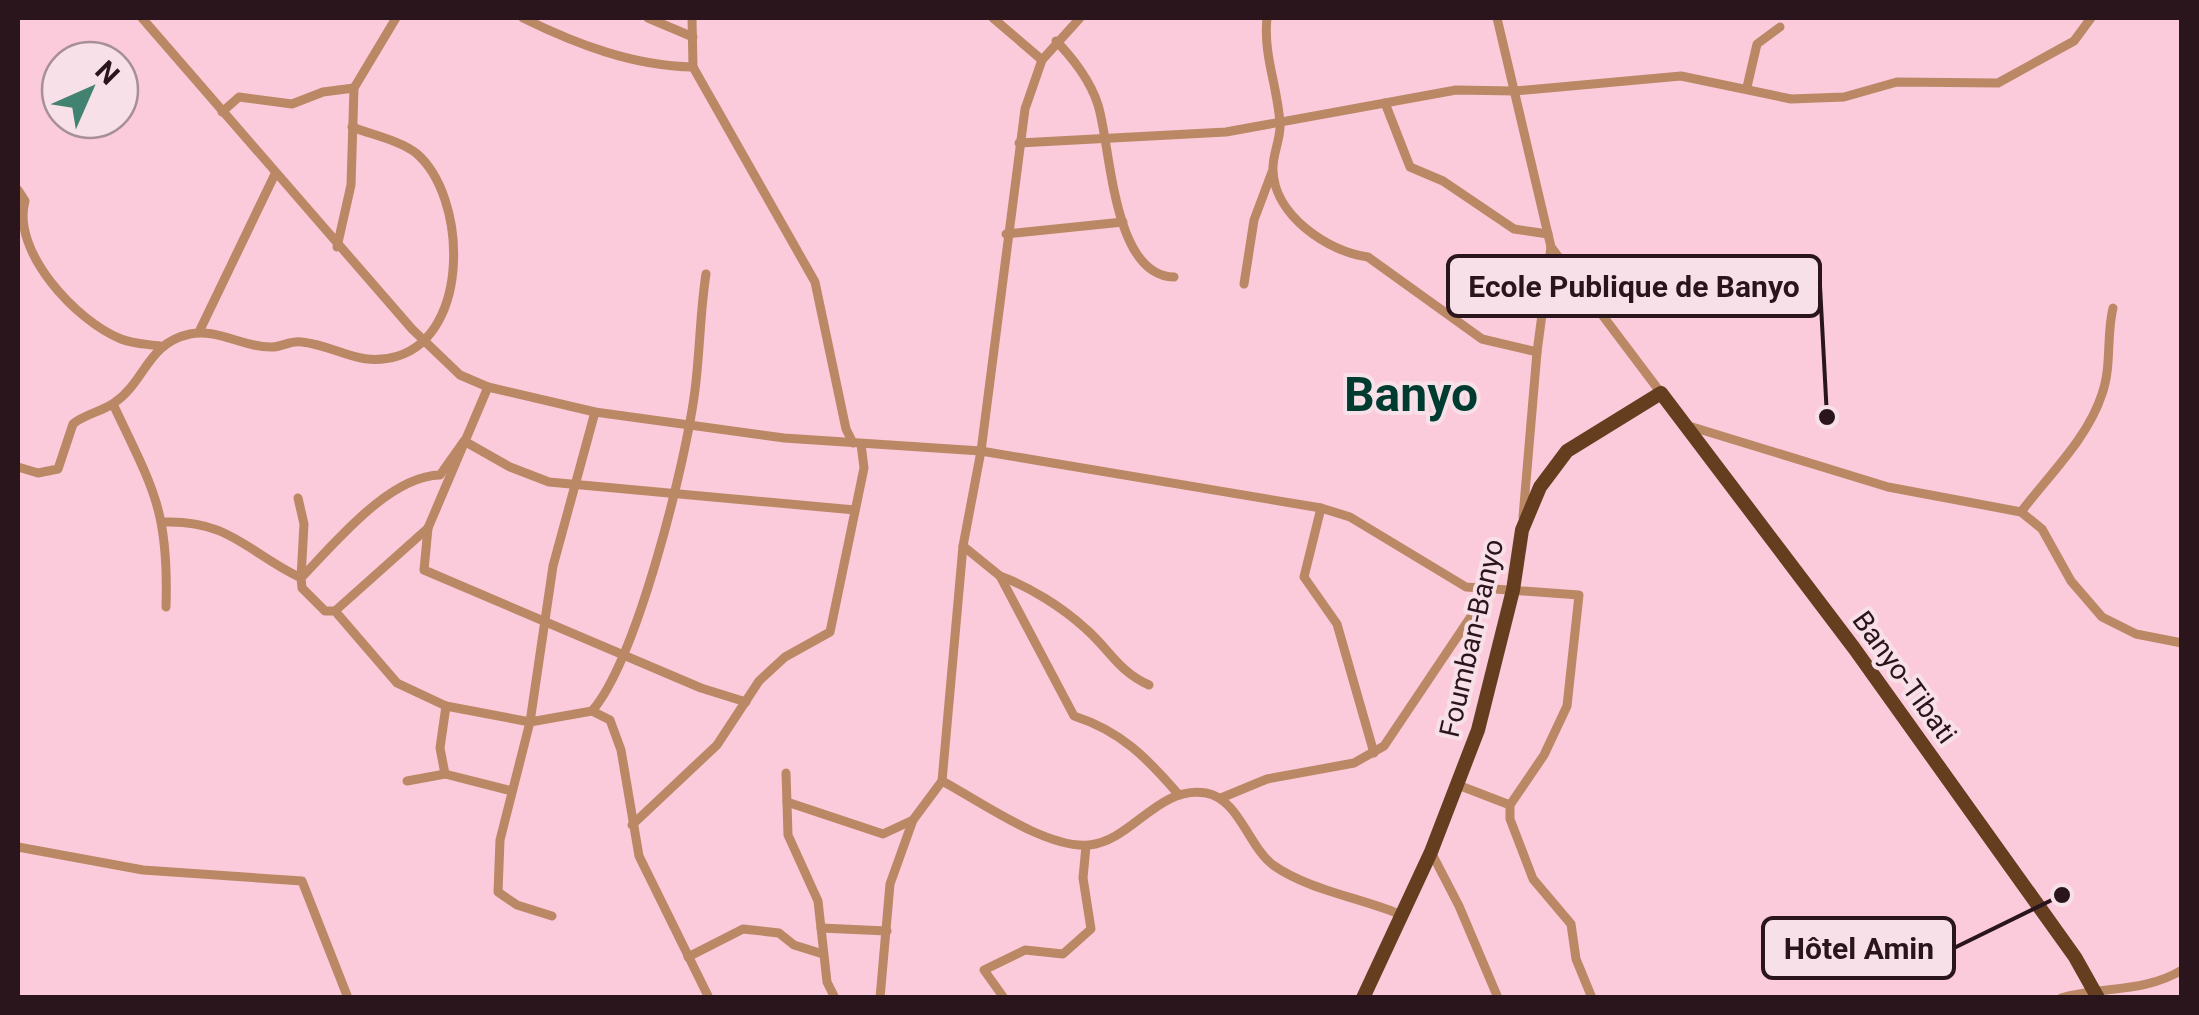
<svg xmlns="http://www.w3.org/2000/svg" width="2199" height="1015" viewBox="0 0 2199 1015" font-family="Roboto,sans-serif">
  <rect width="100%" height="100%" fill="#fbcbdc"/>
  <g fill="none" stroke-linecap="round" stroke-linejoin="round">
    <g stroke="#bb8865" stroke-width="9">
      <path d="M 142,18 L 412,329 L 460,375 L 488,387 L 595,412 L 784,438 L 981,451 L 1321,508 L 1350,517 L 1466,587 L 1579,595 L 1567,706 L 1544,755 L 1510,805 L 1510,819 L 1533,879 L 1571,924 L 1576,959 L 1592,998"/>
      <path d="M 523,18 C 576,44 633,66 693,67"/>
      <path d="M 648,18 L 693,37"/>
      <path d="M 692,18 L 693,67 L 815,282 L 846,429 L 853,443"/>
      <path d="M 993,18 L 1042,60"/>
      <path d="M 1267,18 C 1263,56 1278,87 1280,124 C 1281,139 1272,155 1273,170 C 1274,215 1328,252 1368,257 L 1482,339 L 1537,352"/>
      <path d="M 1497,18 L 1551,247 L 1661,393"/>
      <path d="M 1056,41 C 1073,58 1091,82 1098,105 C 1111,146 1112,276 1174,277"/>
      <path d="M 1747,87 L 1757,44 L 1780,27"/>
      <path d="M 1385,103 L 1410,167 L 1443,181 L 1514,229 L 1548,234"/>
      <path d="M 222,112 L 239,97 L 292,104 L 323,92 L 354,88"/>
      <path d="M 1019,143 L 1226,132 L 1456,90 L 1515,91 L 1681,76 L 1791,99 L 1844,97 L 1897,82 L 1998,83 L 2074,41 L 2091,18"/>
      <path d="M 18,190 L 25,201 C 11,251 76,321 121,339 C 133,344 147,344 160,346"/>
      <path d="M 1006,234 L 1123,222"/>
      <path d="M 337,247 L 351,185 L 354,88 L 396,18"/>
      <path d="M 1244,284 L 1254,220 L 1272,172"/>
      <path d="M 199,332 L 275,174"/>
      <path d="M 113,404 C 153,489 169,510 166,607"/>
      <path d="M 1689,426 L 1888,487 L 2021,512 L 2042,529 L 2071,581 L 2102,617 L 2136,634 L 2182,643"/>
      <path d="M 18,467 L 38,473 L 58,469 L 73,424 C 85,414 101,412 114,403 C 146,381 147,343 190,334 C 217,328 245,348 272,347 C 282,347 291,340 302,342 C 338,346 359,368 398,356 C 471,333 467,196 416,153 C 399,140 372,135 352,127"/>
      <path d="M 298,498 L 304,524 L 301,578"/>
      <path d="M 1321,508 L 1304,577 L 1337,624 L 1374,753"/>
      <path d="M 2021,512 C 2049,475 2088,438 2102,394 C 2112,366 2106,337 2113,308"/>
      <path d="M 1523,517 L 1537,352 L 1551,247"/>
      <path d="M 164,522 C 230,520 247,552 301,578 L 302,588 L 325,611 L 335,611 L 397,683 L 446,706 L 530,722 L 592,711 L 610,720 L 621,750 L 639,856 L 709,998"/>
      <path d="M 428,528 L 424,570 L 701,688 L 746,702"/>
      <path d="M 963,546 L 1000,576 L 1074,716 C 1121,731 1147,758 1179,795"/>
      <path d="M 1000,576 C 1030,587 1062,607 1086,629 C 1109,649 1119,672 1149,685"/>
      <path d="M 301,578 C 335,543 389,476 440,475 L 464,441 L 510,467 L 549,482 L 855,510"/>
      <path d="M 335,611 L 428,528 L 488,387"/>
      <path d="M 592,711 C 637,659 686,462 695,390 C 700,351 700,312 706,274"/>
      <path d="M 786,773 L 788,835 L 818,901 L 827,982 L 835,998"/>
      <path d="M 445,774 L 440,748 L 446,706"/>
      <path d="M 407,781 L 445,774 L 512,791"/>
      <path d="M 942,781 C 980,801 1046,849 1089,845 C 1132,841 1158,785 1206,793 C 1239,799 1248,846 1273,865 C 1308,890 1362,898 1402,915"/>
      <path d="M 1458,785 L 1510,805"/>
      <path d="M 1221,798 L 1267,779 L 1354,763 L 1384,746 L 1488,591"/>
      <path d="M 787,802 L 883,834 L 913,820"/>
      <path d="M 632,825 L 717,745 L 759,681 L 785,657 L 830,632 L 864,468 L 861,444"/>
      <path d="M 18,847 L 143,870 L 302,881 L 348,998"/>
      <path d="M 1431,852 L 1459,906 L 1498,998"/>
      <path d="M 552,916 L 517,905 L 498,892 L 500,840 L 530,722 L 553,566 L 595,412"/>
      <path d="M 821,928 L 887,931"/>
      <path d="M 688,957 L 743,929 L 779,933 L 794,945 L 823,954"/>
      <path d="M 880,998 L 890,884 L 913,820 L 942,781 L 963,546 L 981,451 L 1025,109 L 1042,60 L 1080,18"/>
      <path d="M 1004,998 L 984,970 L 1025,950 L 1063,954 L 1091,929 L 1083,878 L 1086,846"/>
      <path d="M 2061,998 C 2103,986 2144,993 2182,970"/>
    </g>
    <path stroke="#653d1f" stroke-width="14" d="M 1363,998 L 1431,852 L 1478,730 L 1513,590 L 1522,530 L 1540,487 L 1567,451 L 1661,393 L 1854,648 L 2075,957 L 2098,998"/>
  </g>
  <g text-anchor="middle" stroke-width="8" stroke-linejoin="round" paint-order="stroke">
    <g font-size="28" fill="#2a151d" stroke="#f8e0e8">
      <text transform="translate(1471 638) rotate(-77)" y="10">Foumban-Banyo</text>
      <text transform="translate(1905 677) rotate(54)" y="10">Banyo-Tibati</text>
    </g>
    <g font-size="48" font-weight="bold" fill="#003b30" stroke="#f8e0e8">
      <text x="1411" y="411">Banyo</text>
    </g>
  </g>
  <path fill="none" stroke="#2a151d" stroke-width="4" d="M1827 417L1820 286M2062 895L1954 948"/>
  <g fill="#2a151d" stroke="#f8e0e8" stroke-width="4">
    <circle cx="1827" cy="417" r="10"/>
    <circle cx="2062" cy="895" r="10"/>
  </g>
  <g fill="#f8e0e8" stroke="#2a151d" stroke-width="4">
    <rect x="1448" y="256" width="372" height="60" rx="10"/>
    <rect x="1763" y="918" width="191" height="60" rx="10"/>
  </g>
  <g font-size="30" text-anchor="middle" font-weight="bold" fill="#2a151d">
    <text x="1634" y="297">Ecole Publique de Banyo</text>
    <text x="1859" y="959">Hôtel Amin</text>
  </g>
  <rect width="2199" height="1015" fill="none" stroke="#2a151d" stroke-width="40"/>
  <g transform="translate(90 90) rotate(45)"><circle r="48" fill="#f8e0e8" stroke="#a68f97" stroke-width="2.5"/>
  <path d="M0-8L18 38L0 25L-18 38Z" fill="#418271"/>
  <text y="-15" font-size="28" font-weight="bold" text-anchor="middle" fill="#2a151d">N</text>
  </g>
</svg>
